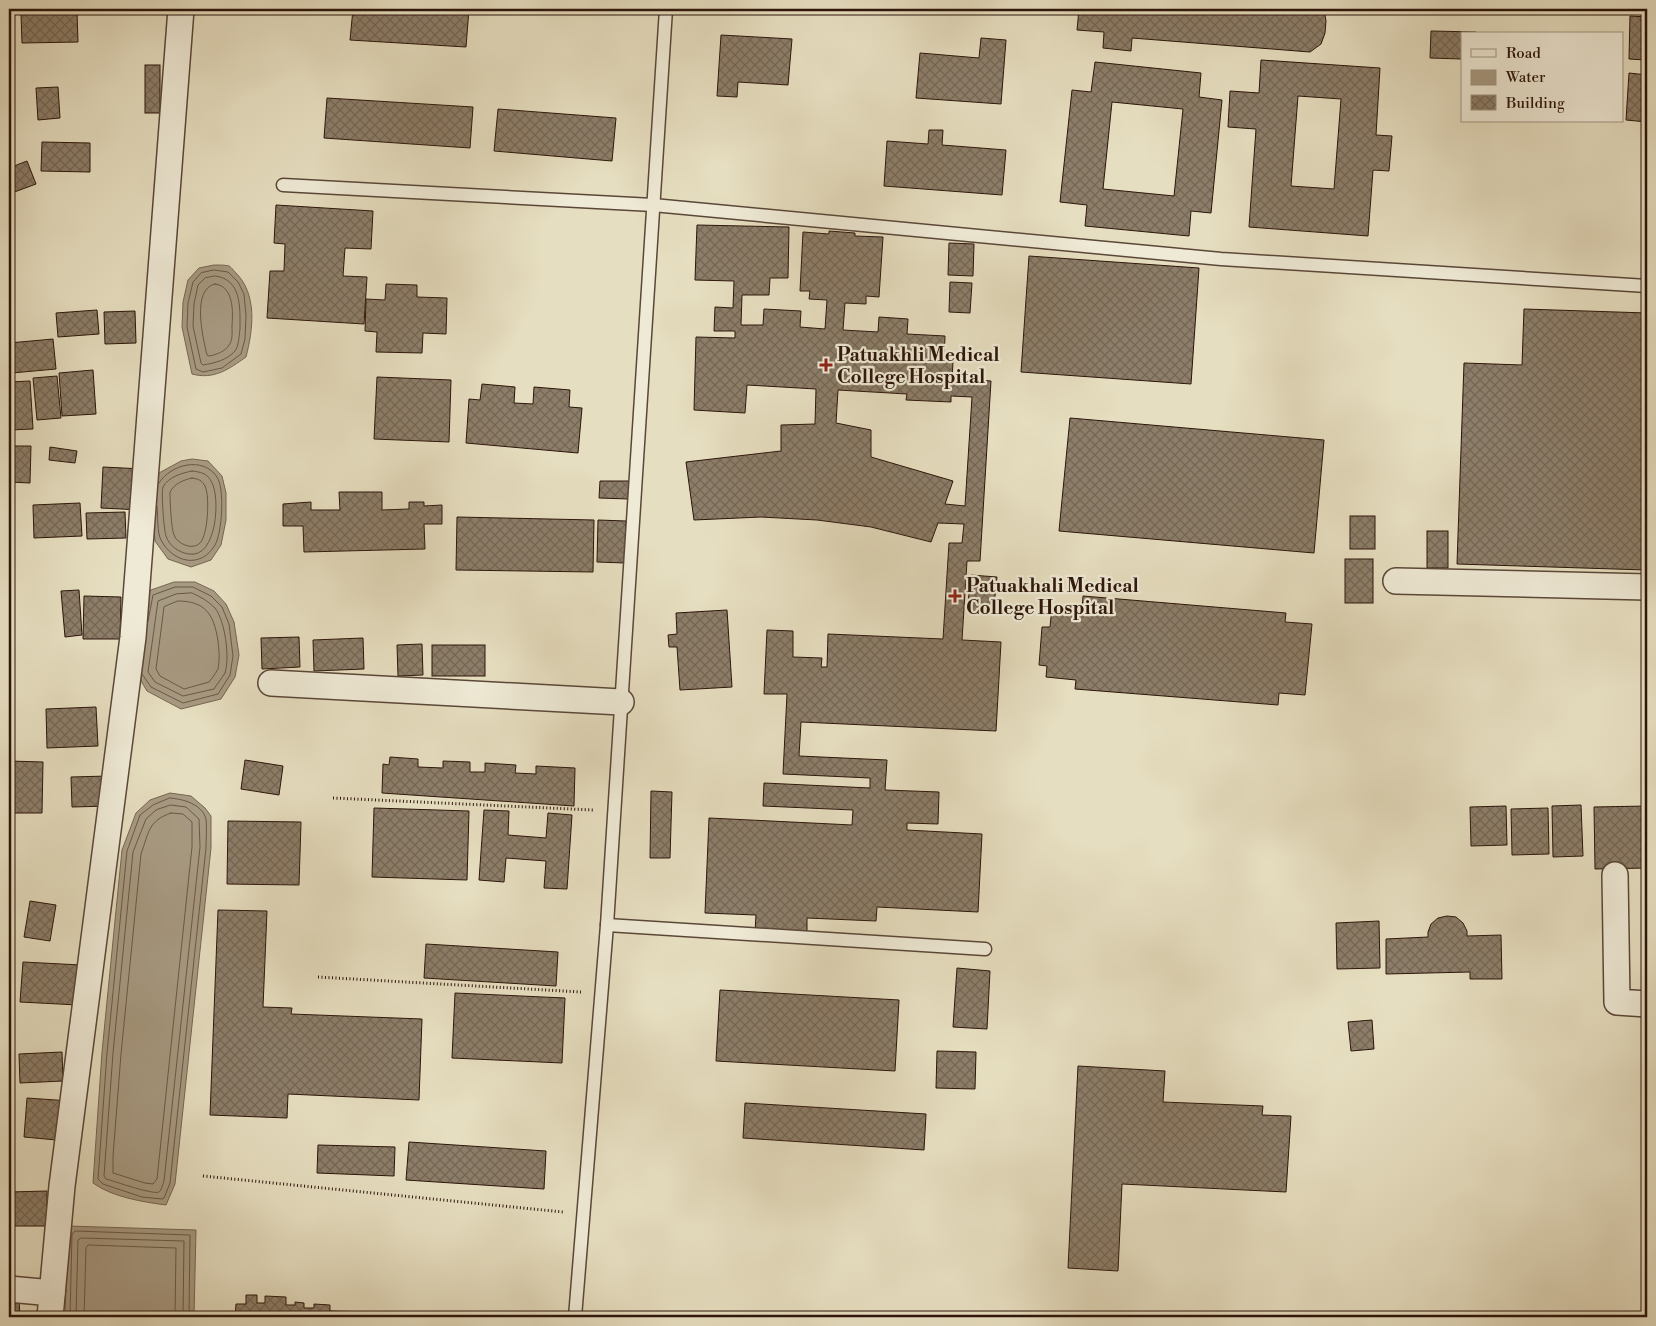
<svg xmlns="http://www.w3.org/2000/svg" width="1656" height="1326" viewBox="0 0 1656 1326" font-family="'Libre Bodoni',serif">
  <defs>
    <pattern id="building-cross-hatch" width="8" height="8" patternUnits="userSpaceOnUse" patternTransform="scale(1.25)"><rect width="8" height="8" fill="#8d7e69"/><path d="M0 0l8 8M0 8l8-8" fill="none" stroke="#736655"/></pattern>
  </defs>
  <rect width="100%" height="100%" fill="#e6dec0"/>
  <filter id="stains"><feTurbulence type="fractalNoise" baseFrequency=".004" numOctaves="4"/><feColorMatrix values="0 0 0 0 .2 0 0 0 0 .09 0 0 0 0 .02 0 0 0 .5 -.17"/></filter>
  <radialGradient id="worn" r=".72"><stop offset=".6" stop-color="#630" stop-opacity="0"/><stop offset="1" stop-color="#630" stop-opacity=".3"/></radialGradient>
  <g fill="#a79a82" stroke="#766552">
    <path d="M 214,265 C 218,265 226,265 229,266 C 232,268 233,270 235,272 C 258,294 253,330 246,357 C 229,369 214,380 192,374 L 182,327 L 183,302 L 188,280 L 199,268 Z"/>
    <path d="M 192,459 L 208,461 L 222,476 L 226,493 L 226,520 L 221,545 L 211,560 L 191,567 L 168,559 L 155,541 L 151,485 L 159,473 L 181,461 Z"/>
    <path d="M 174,582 L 195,582 L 214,591 L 226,604 L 234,622 L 239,655 L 235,677 L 221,699 L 181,709 L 147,691 L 137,674 L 148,591 Z"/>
    <path d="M 170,793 L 191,796 L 205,808 L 211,816 L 211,848 L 175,1184 L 166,1205 C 143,1202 112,1197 93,1183 L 102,1052 L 122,850 L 136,813 L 150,800 Z"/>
    <path d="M 68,1226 L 196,1230 L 194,1317 L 65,1317 Z"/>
  </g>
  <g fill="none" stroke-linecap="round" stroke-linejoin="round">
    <g stroke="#6a5846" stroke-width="1">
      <path d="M 214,270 L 228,272 L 238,282 L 244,294 L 246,315 L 245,339 L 241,354 L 222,368 L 203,372 L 196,369 L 187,327 L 188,303 L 193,282 L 201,273 Z"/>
      <path d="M 215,276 C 242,279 240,308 240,329 C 239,335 239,346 235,351 C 227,360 215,363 203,365 L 201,363 L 193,326 L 194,304 L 198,285 L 205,278 Z"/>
      <path d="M 215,284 C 234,286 233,312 232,326 C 232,332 233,340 229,345 C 226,351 216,355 209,356 L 207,355 C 203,338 191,289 215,284 Z"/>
      <path d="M 192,471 C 200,472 207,473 211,481 C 221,496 217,559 189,554 C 180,553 169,546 166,536 C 164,531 161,492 163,487 C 168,477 182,473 192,471 Z"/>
      <path d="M 192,478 C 198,479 202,480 205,486 C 210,496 208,535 200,543 C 196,547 190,547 185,545 C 180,543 176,540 174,535 C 171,528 170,500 170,492 C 174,484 183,480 192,478 Z"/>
      <path d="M 157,506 C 158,515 157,533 161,540 C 173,563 201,569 215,545 C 222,533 225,489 217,477 C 203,456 171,464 159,483"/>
      <path d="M 192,593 C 201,597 208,601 215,608 C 225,621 230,657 225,673 C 222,678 217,684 214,689 L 183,696 L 155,682 L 148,672 L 158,601 L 176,594 Z"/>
      <path d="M 178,601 C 206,601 214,615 218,641 C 219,650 220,659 218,669 C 216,673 212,678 209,682 L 184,689 L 160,676 L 156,669 L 164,607 Z"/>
      <path d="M 142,674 L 151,687 L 183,703 L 218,694 L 230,675 L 233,656 L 229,624 L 222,607 L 211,596 L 193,587 L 175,587 L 153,595 L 148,621"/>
      <path d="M 170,798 C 183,799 202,804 206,819 C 207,828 206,839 206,848 L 170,1183 L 164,1198 L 162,1199 L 142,1197 L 103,1184 L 98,1179 L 107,1053 L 127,851 L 140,815 L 153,805 Z"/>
      <path d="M 171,805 L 186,807 L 199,819 L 200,847 L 164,1181 C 163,1184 161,1191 159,1192 C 153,1195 114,1181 106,1179 L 104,1176 L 113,1053 L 133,852 L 146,819 L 156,810 Z"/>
      <path d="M 171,813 L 183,814 L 192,822 L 192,847 L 157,1179 L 153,1184 L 145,1183 L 113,1173 L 113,1156 L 121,1054 L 141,854 C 149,832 148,821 171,813 Z"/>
      <path d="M 70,1317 L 72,1234 L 75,1231 L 190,1235 L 189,1317"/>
      <path d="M 76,1317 L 78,1240 L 81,1238 L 184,1241 L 183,1317"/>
      <path d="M 84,1317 L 86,1248 L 88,1245 L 176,1248 L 175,1317"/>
    </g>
  </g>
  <g fill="url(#building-cross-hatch)" stroke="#2c150a" fill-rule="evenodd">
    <path d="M 353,9 L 469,9 L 466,47 L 350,40 Z"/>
    <path d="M 912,9 L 945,9 L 945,11 Z"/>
    <path d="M 1079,9 L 1324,9 L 1326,21 L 1325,33 L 1321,44 L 1310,52 L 1132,38 L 1131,51 L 1103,48 L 1104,32 L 1077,30 Z"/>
    <path d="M 77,12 L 78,42 L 22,43 L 21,14 Z"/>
    <path d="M 1630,16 L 1647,17 L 1646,60 L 1629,59 Z"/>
    <path d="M 1431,31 L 1476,32 L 1475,34 L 1462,34 L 1462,59 L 1430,58 Z"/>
    <path d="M 721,35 L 792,39 L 788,85 L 738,82 L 737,97 L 717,96 Z"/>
    <path d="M 981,38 L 1006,40 L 1001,104 L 916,98 L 920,53 L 979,58 Z"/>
    <path d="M 1261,60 L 1380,68 L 1376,135 L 1392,136 L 1389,171 L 1373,170 L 1368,236 L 1249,227 L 1256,129 L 1228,127 L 1230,91 L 1259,93 ZM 1298,96 L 1341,99 L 1334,189 L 1291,186 Z"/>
    <path d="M 1095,62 L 1201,73 L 1199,97 L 1222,100 L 1211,213 L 1191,211 L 1189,236 L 1085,226 L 1087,205 L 1060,202 L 1072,90 L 1091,92 ZM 1112,102 L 1183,109 L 1174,196 L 1103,189 Z"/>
    <rect x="145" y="65" width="15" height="48"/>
    <path d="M 1629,73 L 1647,75 L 1647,122 L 1626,120 Z"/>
    <path d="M 58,87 L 60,118 L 38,120 L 36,88 Z"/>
    <path d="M 327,98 L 473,107 L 470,148 L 324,138 Z"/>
    <path d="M 498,109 L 616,118 L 612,161 L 494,151 Z"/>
    <path d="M 929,130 L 943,130 L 942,145 L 1006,150 L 1002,195 L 884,186 L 887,141 L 928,144 Z"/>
    <path d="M 42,142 L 90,143 L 90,172 L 41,171 Z"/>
    <path d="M 27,161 L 36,184 L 9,194 L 9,168 Z"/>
    <path d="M 276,205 L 373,211 L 371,249 L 345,248 L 343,276 L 367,277 L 364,324 L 267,318 L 270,271 L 284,271 L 285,244 L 274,243 Z"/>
    <path d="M 697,225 L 789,227 L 788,278 L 770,278 L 769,295 L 742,295 L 741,325 L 763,325 L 764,309 L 801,311 L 800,327 L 825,329 L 827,300 L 809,299 L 810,291 L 800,291 L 803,232 L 829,234 L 829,231 L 855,233 L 855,236 L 883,237 L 879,297 L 866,296 L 866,304 L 845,303 L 843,330 L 878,332 L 879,317 L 908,319 L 907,334 L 945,336 L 944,361 L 953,362 L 952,378 L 991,381 L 980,561 L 967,561 L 962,640 L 1001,642 L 996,731 L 801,722 L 799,756 L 887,760 L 885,790 L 939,792 L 938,824 L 907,823 L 907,830 L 982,834 L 978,912 L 877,907 L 876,921 L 807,918 L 807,934 L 755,932 L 756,915 L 705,913 L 709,818 L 852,825 L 853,810 L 763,806 L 764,783 L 870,788 L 870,778 L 783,774 L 787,694 L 764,694 L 767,630 L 793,631 L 793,657 L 822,658 L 821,667 L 827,667 L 828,634 L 943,639 L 949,543 L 962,543 L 964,524 L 938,523 L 931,542 L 871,527 L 817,520 L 761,517 L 694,520 L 686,462 L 781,451 L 781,425 L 815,424 L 816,389 L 747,385 L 745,413 L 694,410 L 696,337 L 735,338 L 735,331 L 714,331 L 715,307 L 733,308 L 734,281 L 695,280 ZM 838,390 L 907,394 L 906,400 L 951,402 L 951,396 L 972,397 L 965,506 L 945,504 L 953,481 L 871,457 L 871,430 L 836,423 Z"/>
    <path d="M 949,243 L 974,244 L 973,276 L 948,275 Z"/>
    <path d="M 1029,256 L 1199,268 L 1191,384 L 1021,372 Z"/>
    <path d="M 950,282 L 972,283 L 970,313 L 949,312 Z"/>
    <path d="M 386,284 L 417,285 L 417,297 L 447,298 L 446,334 L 423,333 L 422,353 L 376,352 L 377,332 L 365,331 L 366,299 L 385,300 Z"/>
    <path d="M 1524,309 L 1647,313 L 1647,527 L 1646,570 L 1457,564 L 1464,363 L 1522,365 Z"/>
    <path d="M 97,310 L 99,334 L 58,337 L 56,313 Z"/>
    <path d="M 135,311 L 136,343 L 105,344 L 104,312 Z"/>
    <path d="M 53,339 L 56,369 L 12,373 L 9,343 Z"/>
    <path d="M 93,370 L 96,414 L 62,416 L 59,373 Z"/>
    <path d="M 57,376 L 61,418 L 37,420 L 33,378 Z"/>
    <path d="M 377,377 L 451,380 L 449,442 L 374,439 Z"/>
    <path d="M 30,381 L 33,429 L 9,430 L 9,382 Z"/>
    <path d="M 482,384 L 515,387 L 514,403 L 533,404 L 534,387 L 570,390 L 569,407 L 582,408 L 578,453 L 466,443 L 469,399 L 480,400 Z"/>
    <path d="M 1070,418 L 1324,440 L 1314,553 L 1059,531 Z"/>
    <path d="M 9,446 L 31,446 L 30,483 L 9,482 Z"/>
    <path d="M 50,447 L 77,451 L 75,463 L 49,460 Z"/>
    <path d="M 103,467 L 143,469 L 141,510 L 101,508 Z"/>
    <path d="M 600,481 L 630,481 L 629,499 L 599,498 Z"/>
    <rect x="9" y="488" width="2" height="28"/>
    <path d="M 339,492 L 382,492 L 382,510 L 409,509 L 409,502 L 424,502 L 424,506 L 442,505 L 442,524 L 424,524 L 425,549 L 304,552 L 303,526 L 283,526 L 283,504 L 311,502 L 311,510 L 340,510 Z"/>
    <path d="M 80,503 L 82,536 L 34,538 L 33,505 Z"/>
    <path d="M 125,512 L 126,538 L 87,539 L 86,513 Z"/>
    <rect x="1350" y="516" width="25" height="33"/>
    <path d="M 457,517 L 594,520 L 593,572 L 456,570 Z"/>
    <path d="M 598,520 L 626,521 L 625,563 L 597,562 Z"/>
    <rect x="1427" y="531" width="21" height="37"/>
    <rect x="1345" y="559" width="28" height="44"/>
    <path d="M 971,575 L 997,577 L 993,615 L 967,612 Z"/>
    <path d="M 79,590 L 82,635 L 65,637 L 61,591 Z"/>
    <path d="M 84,596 L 121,597 L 120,639 L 83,639 Z"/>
    <path d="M 1083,596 L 1286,613 L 1285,622 L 1312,624 L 1305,695 L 1279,693 L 1278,705 L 1075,689 L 1076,680 L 1046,677 L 1047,666 L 1039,665 L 1042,627 L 1050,627 L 1052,607 L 1082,609 Z"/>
    <path d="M 727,610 L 732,687 L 680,690 L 677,647 L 669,647 L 668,635 L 677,634 L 676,613 Z"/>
    <path d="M 299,637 L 300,667 L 262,669 L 261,638 Z"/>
    <path d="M 363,638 L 364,669 L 314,671 L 313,640 Z"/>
    <path d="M 422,644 L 423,675 L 398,676 L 397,645 Z"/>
    <rect x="432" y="645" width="53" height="31"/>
    <path d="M 96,707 L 98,746 L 47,748 L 46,709 Z"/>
    <path d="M 390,757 L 418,759 L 418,767 L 443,768 L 443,761 L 470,762 L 470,772 L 485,772 L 485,763 L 516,765 L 515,773 L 536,774 L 536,766 L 575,768 L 574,806 L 382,793 L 383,764 L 389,765 Z"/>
    <path d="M 245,760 L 283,766 L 279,795 L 241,789 Z"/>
    <path d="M 9,761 L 43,762 L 42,813 L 9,813 Z"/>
    <path d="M 108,776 L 109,806 L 72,807 L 71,777 Z"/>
    <path d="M 651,791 L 672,792 L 670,858 L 650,858 Z"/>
    <path d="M 1581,805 L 1583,856 L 1553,857 L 1552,806 Z"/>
    <path d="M 1506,806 L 1507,845 L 1471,846 L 1470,807 Z"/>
    <path d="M 1647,806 L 1647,868 L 1595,869 L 1594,807 Z"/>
    <path d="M 374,808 L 469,811 L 467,880 L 372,877 Z"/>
    <path d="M 1548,808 L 1549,854 L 1512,855 L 1511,809 Z"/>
    <path d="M 484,810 L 509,811 L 508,835 L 546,838 L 548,813 L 572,815 L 567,889 L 544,888 L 546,861 L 506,858 L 504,882 L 479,880 Z"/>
    <path d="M 228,821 L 301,822 L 299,885 L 227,884 Z"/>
    <path d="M 30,901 L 56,905 L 50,941 L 24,937 Z"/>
    <path d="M 218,910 L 267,911 L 263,1007 L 292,1008 L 291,1014 L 422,1019 L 419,1100 L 288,1094 L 287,1118 L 210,1115 Z"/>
    <path d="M 1447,916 L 1456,917 L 1463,923 L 1467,931 L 1467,936 L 1501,935 L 1502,979 L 1470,979 L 1470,972 L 1386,974 L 1386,939 L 1428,937 L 1428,932 L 1431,924 L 1438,918 Z"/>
    <path d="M 1379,921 L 1380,968 L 1337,969 L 1336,923 Z"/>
    <path d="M 426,944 L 558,952 L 556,986 L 424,978 Z"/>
    <path d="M 23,962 L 81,965 L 78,1005 L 20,1002 Z"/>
    <path d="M 957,968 L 990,971 L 987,1029 L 953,1027 Z"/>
    <path d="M 720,990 L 899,1000 L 895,1071 L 716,1061 Z"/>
    <path d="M 455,993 L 565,998 L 562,1063 L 452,1058 Z"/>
    <path d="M 1372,1020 L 1374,1049 L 1351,1051 L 1348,1022 Z"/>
    <path d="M 937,1051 L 976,1052 L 975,1089 L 936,1088 Z"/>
    <path d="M 62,1052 L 63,1081 L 20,1083 L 19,1054 Z"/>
    <path d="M 1078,1066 L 1165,1071 L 1163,1102 L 1263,1106 L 1262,1115 L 1291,1116 L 1286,1192 L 1122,1184 L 1118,1271 L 1068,1268 Z"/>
    <path d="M 27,1098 L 70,1101 L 67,1141 L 24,1137 Z"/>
    <path d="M 745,1103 L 926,1114 L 924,1150 L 743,1138 Z"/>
    <path d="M 409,1142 L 546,1151 L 544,1189 L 406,1180 Z"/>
    <path d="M 318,1145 L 395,1147 L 394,1176 L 317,1173 Z"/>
    <path d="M 47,1191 L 47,1226 L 9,1226 L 9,1192 Z"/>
    <path d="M 246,1295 L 257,1295 L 257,1303 L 265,1303 L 265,1296 L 286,1297 L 286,1305 L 295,1305 L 295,1302 L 304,1303 L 304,1308 L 314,1308 L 314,1304 L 330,1305 L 330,1317 L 235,1317 L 236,1304 L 246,1304 Z"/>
    <path d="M 9,1300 L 19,1300 L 20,1317 L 9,1317 Z"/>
    <path d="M 330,1311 L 373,1312 L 373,1317 L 330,1317 Z"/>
  </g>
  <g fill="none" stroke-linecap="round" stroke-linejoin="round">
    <g stroke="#5a4738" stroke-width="15">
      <g id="service">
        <path d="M 283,185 L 653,205 L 1221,259 L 1647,286"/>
        <path d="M 607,925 L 985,949"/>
        <path d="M 575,1317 L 607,925 L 666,9"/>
      </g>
    </g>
    <g stroke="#5a4738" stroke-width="28">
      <g id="minor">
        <path d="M 1396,581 L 1647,587"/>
        <path d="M 271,683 L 621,702"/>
        <path d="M 1615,875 L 1617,1002 L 1647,1004"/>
        <path d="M 9,1289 L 52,1293"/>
        <path d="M 50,1317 L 62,1186 L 133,637 L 181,9"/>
      </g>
    </g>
    <g stroke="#2c150a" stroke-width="3" stroke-dasharray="1 2.5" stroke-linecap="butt">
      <path d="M 333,798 L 593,810"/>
      <path d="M 318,977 L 581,992"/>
      <path d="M 203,1176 L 563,1212"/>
    </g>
    <use href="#service" stroke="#efead6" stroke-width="12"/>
    <use href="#minor" stroke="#efead6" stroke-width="25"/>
  </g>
  <g fill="#8f2418" stroke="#efead6" stroke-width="2">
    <path d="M823.5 357.5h5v5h5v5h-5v5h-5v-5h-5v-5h5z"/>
    <path d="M952.5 588.5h5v5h5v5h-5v5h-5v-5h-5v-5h5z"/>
  </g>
  <g text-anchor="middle" stroke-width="4.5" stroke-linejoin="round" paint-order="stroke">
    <g font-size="19" font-weight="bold" fill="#2c150a" stroke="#efead6" text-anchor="start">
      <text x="837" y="361">Patuakhli Medical<tspan x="837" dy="22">College Hospital</tspan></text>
      <text x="966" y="592">Patuakhali Medical<tspan x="966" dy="22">College Hospital</tspan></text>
    </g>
  </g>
  <rect width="1656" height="1326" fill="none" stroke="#e6dec0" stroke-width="30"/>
  <rect x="10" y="10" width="1636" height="1306" fill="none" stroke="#2c150a" stroke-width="2.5"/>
  <rect x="15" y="15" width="1626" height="1296" fill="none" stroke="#2c150a"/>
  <rect x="1461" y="32" width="162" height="90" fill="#efead6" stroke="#a19584"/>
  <rect x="1471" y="49" width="25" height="8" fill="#efead6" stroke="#a19584"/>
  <text x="1506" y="58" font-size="15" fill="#2c150a">Road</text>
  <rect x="1471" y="70" width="25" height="15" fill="#a79a82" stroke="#a19584"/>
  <text x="1506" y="82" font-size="15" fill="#2c150a">Water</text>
  <rect x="1471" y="95" width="25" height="15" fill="url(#building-cross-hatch)" stroke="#a19584"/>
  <text x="1506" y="108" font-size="15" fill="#2c150a">Building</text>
  <rect width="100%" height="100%" filter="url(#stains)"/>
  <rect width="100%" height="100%" fill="url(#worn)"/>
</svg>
